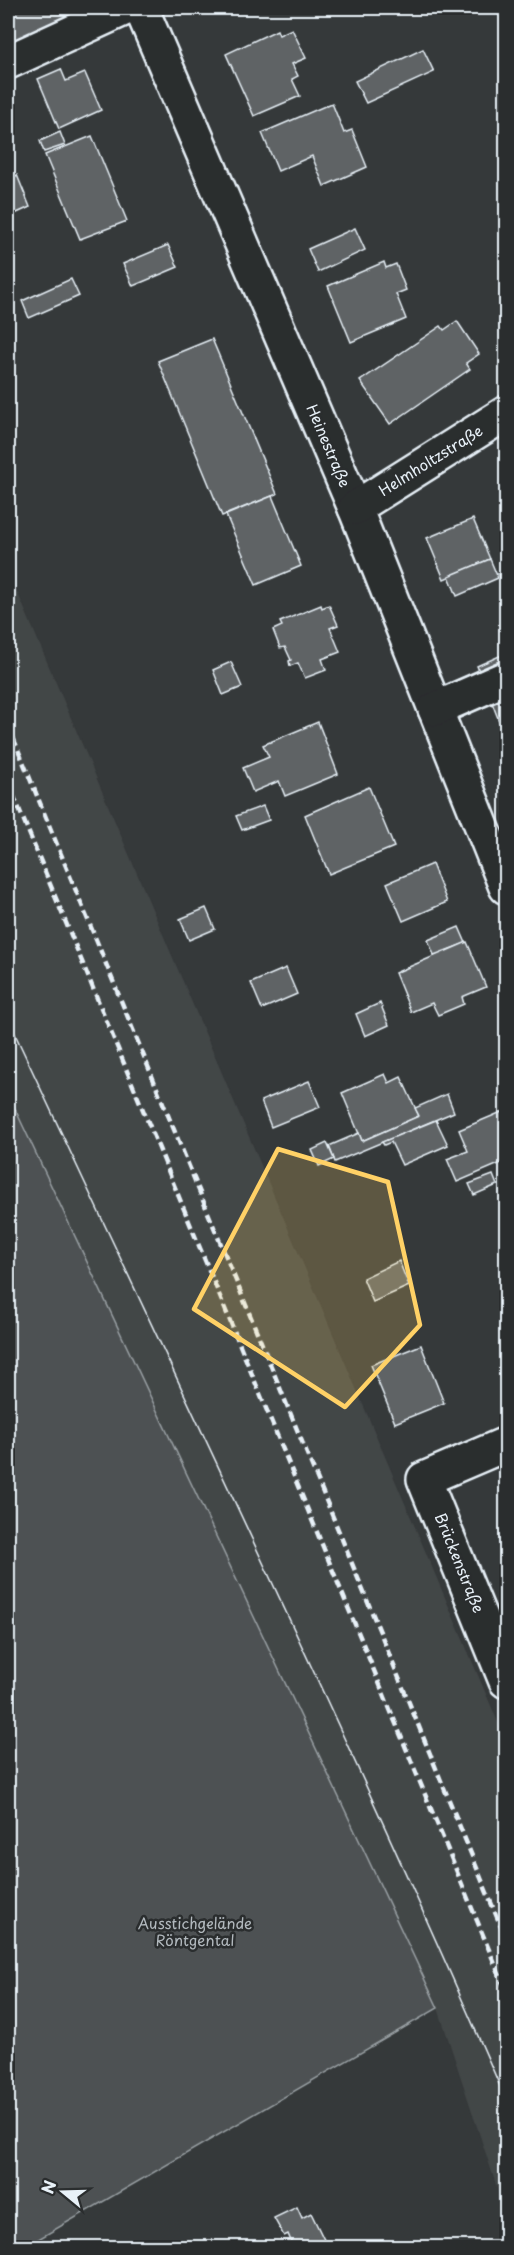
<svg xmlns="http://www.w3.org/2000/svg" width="514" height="2255" viewBox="0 0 514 2255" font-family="'Playpen Sans',sans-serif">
  <rect width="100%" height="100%" fill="#35393a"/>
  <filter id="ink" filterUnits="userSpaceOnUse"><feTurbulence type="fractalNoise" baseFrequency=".0167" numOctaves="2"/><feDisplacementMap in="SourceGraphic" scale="12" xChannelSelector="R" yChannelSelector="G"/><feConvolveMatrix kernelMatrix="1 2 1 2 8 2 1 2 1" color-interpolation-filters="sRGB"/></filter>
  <g filter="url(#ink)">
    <path fill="#424647" d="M 8,570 L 506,1741 L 506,2215 L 438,2008 L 8,1094 Z"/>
    <path fill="#4d5152" stroke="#9aa1a5" stroke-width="1.5" d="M 8,1094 L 438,2008 L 23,2248 L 8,2247 Z"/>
    <g fill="#5f6365" stroke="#e8f1f8" stroke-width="1.5">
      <path d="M 8,8 L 61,8 L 68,24 L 8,49 Z"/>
      <path d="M 292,29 L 306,58 L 292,64 L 298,76 L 292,79 L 300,96 L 254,116 L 226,54 L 277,30 L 279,35 Z"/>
      <path d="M 423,49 L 434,72 L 366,103 L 355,81 Z"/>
      <path d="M 61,69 L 66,81 L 85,73 L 101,110 L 59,129 L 38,79 Z"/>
      <path d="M 332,103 L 344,133 L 352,130 L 367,167 L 324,186 L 312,156 L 278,171 L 262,133 Z"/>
      <path d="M 60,132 L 65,145 L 44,152 L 40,141 Z"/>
      <path d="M 92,136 L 127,221 L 80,239 L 45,155 Z"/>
      <path d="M 17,175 L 30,207 L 8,217 L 8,180 Z"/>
      <path d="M 355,228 L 365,250 L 318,272 L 308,249 Z"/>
      <path d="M 168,245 L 178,267 L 133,286 L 123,264 Z"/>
      <path d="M 384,262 L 386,268 L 396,264 L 406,290 L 396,294 L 406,319 L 351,342 L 328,286 Z"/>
      <path d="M 71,279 L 79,296 L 29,318 L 22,301 Z"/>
      <path d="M 457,321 L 479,354 L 466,363 L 470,369 L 390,424 L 360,381 L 441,326 L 444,330 Z"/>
      <path d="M 212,339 L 277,494 L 222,516 L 158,361 Z"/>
      <path d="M 272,496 L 301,566 L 256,585 L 226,515 Z"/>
      <path d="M 473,519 L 490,559 L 444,579 L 427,538 Z"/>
      <path d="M 490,559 L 498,578 L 457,596 L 449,576 Z"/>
      <path d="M 321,605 L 322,608 L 329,605 L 338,625 L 330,628 L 340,652 L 322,659 L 326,670 L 305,678 L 298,663 L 290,666 L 289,661 L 291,660 L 285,647 L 280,648 L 273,630 L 282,626 L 280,622 Z"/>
      <path d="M 504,654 L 506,660 L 506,673 L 484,683 L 477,666 Z"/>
      <path d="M 231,662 L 242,687 L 223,695 L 213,670 Z"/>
      <path d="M 506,687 L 506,739 L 489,695 Z"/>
      <path d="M 318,722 L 338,774 L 285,796 L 279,781 L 253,792 L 243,768 L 269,757 L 263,745 Z"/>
      <path d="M 369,787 L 394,847 L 329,874 L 305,815 Z"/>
      <path d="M 263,806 L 269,820 L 242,830 L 236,816 Z"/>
      <path d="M 432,864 L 447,902 L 403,921 L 387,883 Z"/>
      <path d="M 206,908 L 215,929 L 189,940 L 180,919 Z"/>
      <path d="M 459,927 L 466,943 L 434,955 L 428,940 Z"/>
      <path d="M 467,942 L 486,987 L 462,997 L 464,1004 L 438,1015 L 432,1003 L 411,1012 L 395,973 Z"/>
      <path d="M 286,968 L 297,994 L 262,1009 L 251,983 Z"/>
      <path d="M 380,1003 L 389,1025 L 365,1036 L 356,1014 Z"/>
      <path d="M 385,1074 L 389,1083 L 401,1077 L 419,1116 L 362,1141 L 342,1093 Z"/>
      <path d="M 309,1081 L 320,1107 L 271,1127 L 261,1101 Z"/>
      <path d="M 447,1094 L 454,1112 L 335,1162 L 329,1146 L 359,1133 L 362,1141 L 419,1116 L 415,1108 Z"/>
      <path d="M 504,1111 L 506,1117 L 506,1161 L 457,1182 L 447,1159 L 468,1151 L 459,1130 Z"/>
      <path d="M 436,1120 L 448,1145 L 402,1165 L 391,1142 L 384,1145 L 382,1142 Z"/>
      <path d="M 327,1143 L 334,1159 L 319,1166 L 312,1150 Z"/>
      <path d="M 493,1175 L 497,1185 L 474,1195 L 469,1184 Z"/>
      <path d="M 399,1261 L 409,1286 L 373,1302 L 363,1278 Z"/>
      <path d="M 421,1345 L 444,1403 L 395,1423 L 371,1365 Z"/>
      <path d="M 297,2207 L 302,2218 L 311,2213 L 328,2248 L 294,2248 L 288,2234 L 284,2236 L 274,2218 Z"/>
    </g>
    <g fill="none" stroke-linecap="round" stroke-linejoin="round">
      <g stroke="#e8f1f8" stroke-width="38">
        <g id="minor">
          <path d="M 141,8 L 355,508 L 506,887"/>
          <path d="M 8,62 L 126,8"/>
          <path d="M 355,508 L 506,413"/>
          <path d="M 435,709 L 506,678"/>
          <path d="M 506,1444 L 424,1479 L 506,1681"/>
        </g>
      </g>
      <use href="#minor" stroke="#2a2d2e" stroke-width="33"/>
      <path stroke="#e8f1f8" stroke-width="1.5" d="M 8,1019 C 176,1378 348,1736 506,2100"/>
      <g stroke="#e8f1f8" stroke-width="4.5" stroke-dasharray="9 4.5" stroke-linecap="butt">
        <path d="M 8,725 L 506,1939"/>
        <path d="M 8,782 L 506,1991"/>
      </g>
    </g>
  </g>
  <path fill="#ffd166" fill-opacity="0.2" stroke="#ffd166" stroke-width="4.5" stroke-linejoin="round" d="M 278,1149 L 388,1182 L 420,1325 L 345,1407 L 194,1309 Z"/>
  <g text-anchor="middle" stroke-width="5" stroke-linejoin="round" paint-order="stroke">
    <g font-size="15" fill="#e8f1f8" stroke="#2a2d2e">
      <text transform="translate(328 446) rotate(67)" y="5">Heinestraße</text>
      <text transform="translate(431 461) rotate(-32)" y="5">Helmholtzstraße</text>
      <text transform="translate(459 1563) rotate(68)" y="5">Brückenstraße</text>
    </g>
    <g font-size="15" fill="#b2b9be" stroke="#2a2d2e">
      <text x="195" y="1929">Ausstichgelände<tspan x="195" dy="17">Röntgental</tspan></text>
    </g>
  </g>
  <rect width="514" height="2255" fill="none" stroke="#2a2d2e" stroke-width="30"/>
  <rect x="15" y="15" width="484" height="2225" fill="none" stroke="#e8f1f8" stroke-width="2" filter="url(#ink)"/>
  <g transform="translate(63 2192) rotate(289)" stroke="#2a2d2e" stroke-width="4.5" paint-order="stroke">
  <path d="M0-4.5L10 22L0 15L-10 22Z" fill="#e8f1f8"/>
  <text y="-9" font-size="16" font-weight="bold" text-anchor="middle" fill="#e8f1f8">N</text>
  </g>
</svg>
